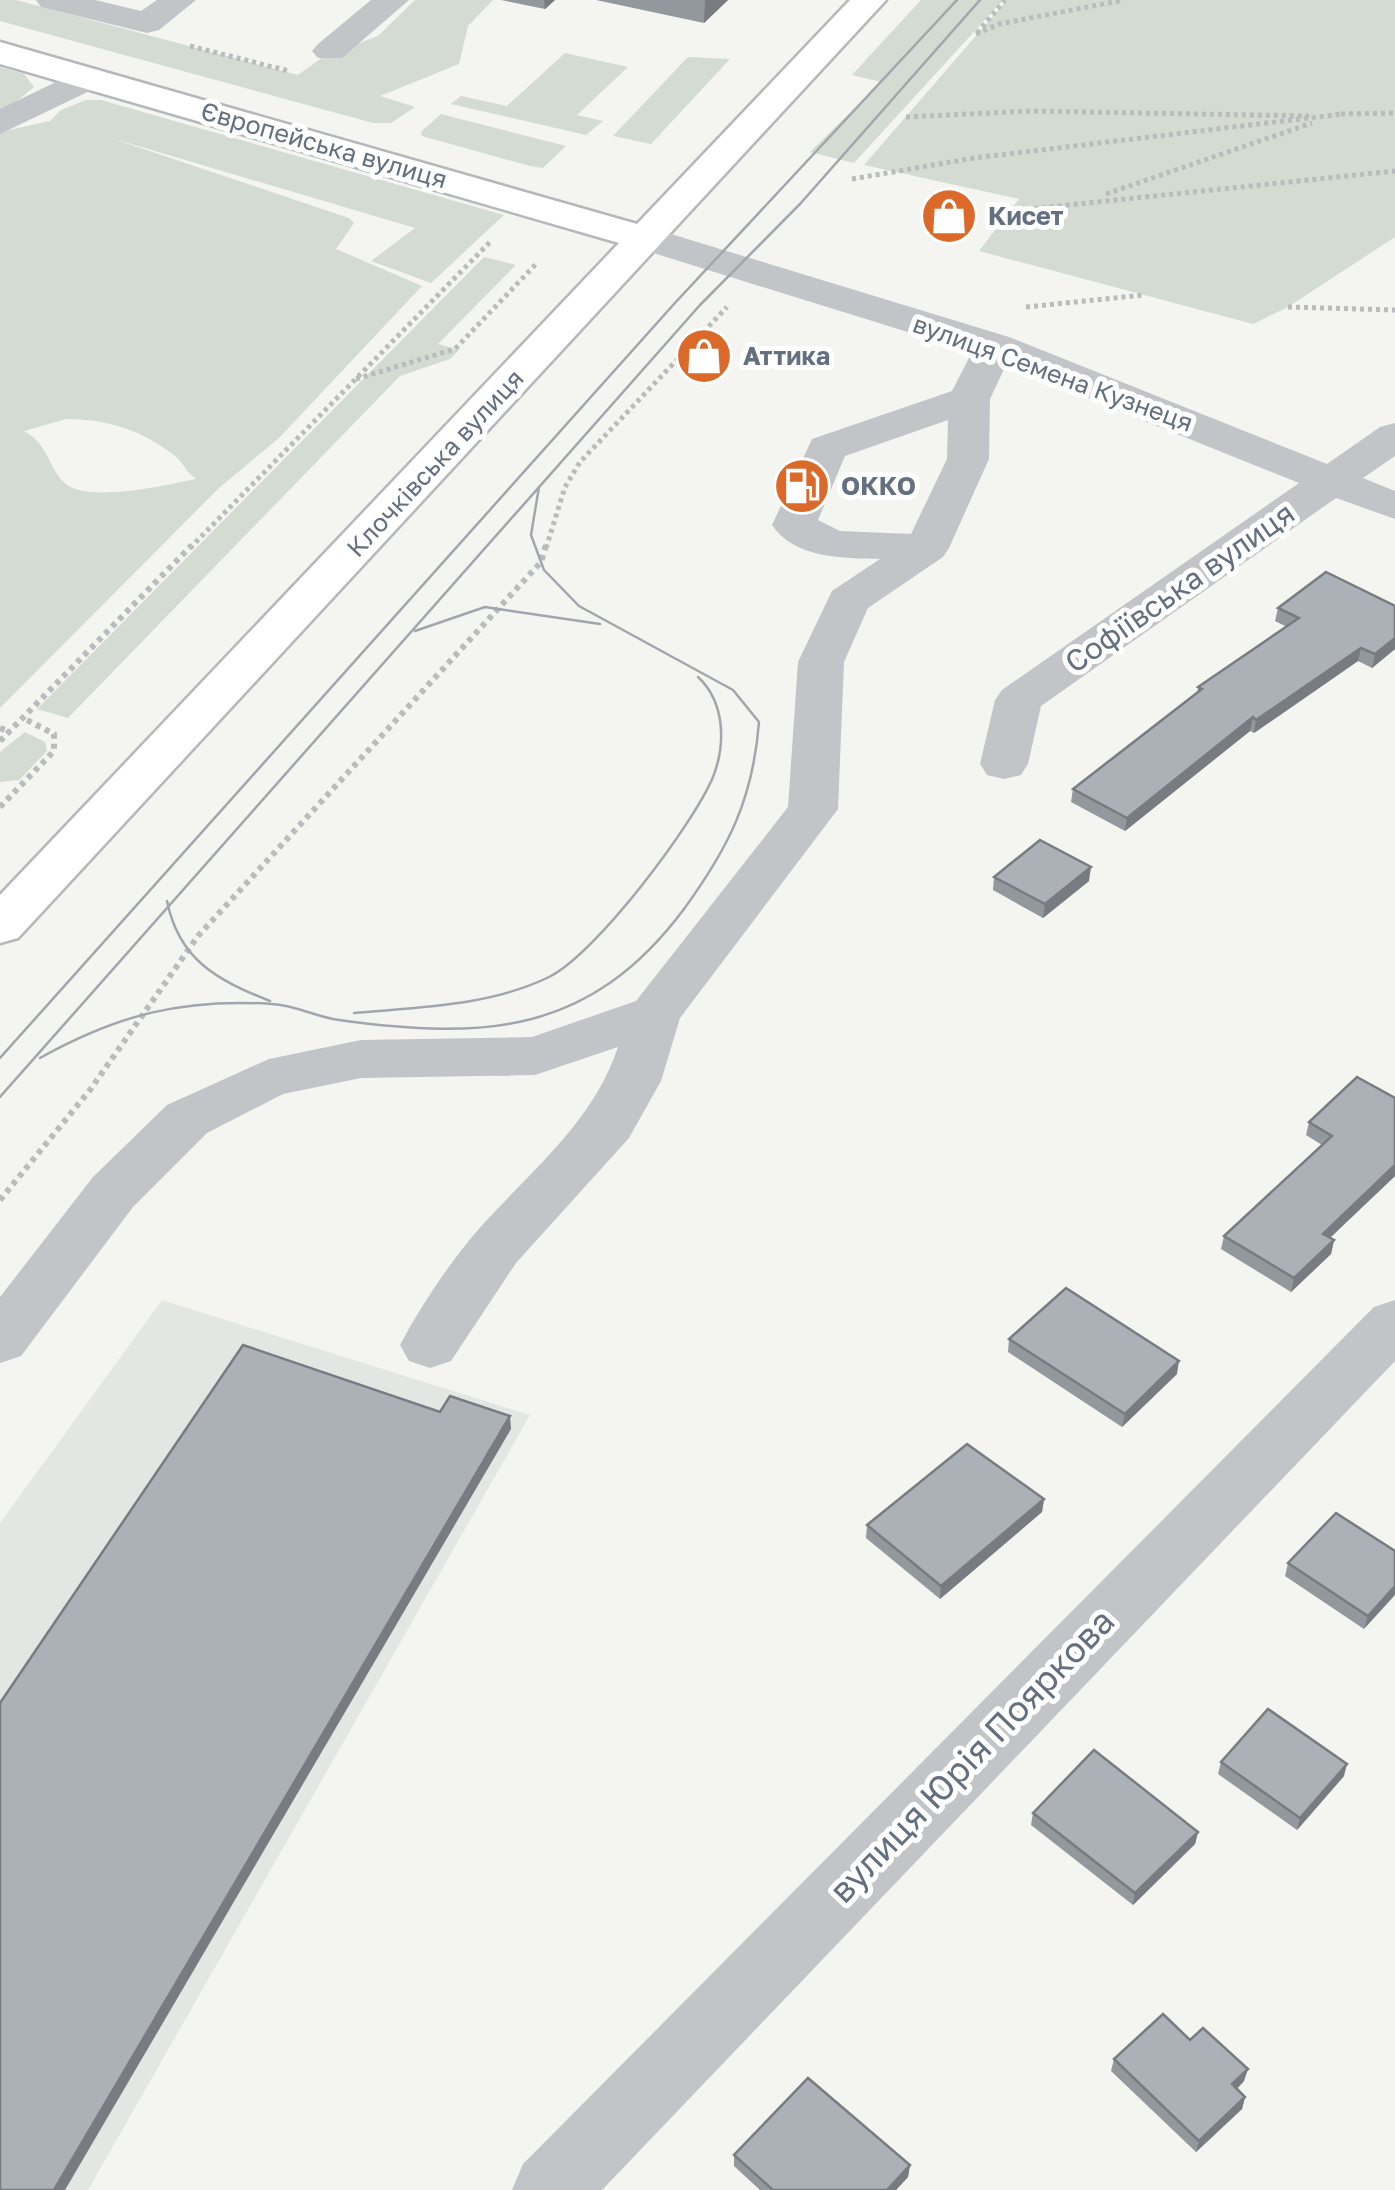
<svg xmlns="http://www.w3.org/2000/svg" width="1395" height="2190" viewBox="0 0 1395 2190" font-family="'Golos Text',sans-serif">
  <rect width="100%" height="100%" fill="#f4f4f1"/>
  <path fill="#e4e6e4" d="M 162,1300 L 530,1415 L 88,2190 L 0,2190 L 0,1523 Z"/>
  <g fill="#d4dbd2" fill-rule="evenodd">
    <path d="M 0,0 L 16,0 L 298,75 L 323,57 L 378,36 L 415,0 L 493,0 L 468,26 L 459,64 L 380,96 L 415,107 L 391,123 L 373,123 L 0,21 Z"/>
    <path d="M 921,0 L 1003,0 L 854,163 L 810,152 L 881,82 L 852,75 Z"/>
    <path d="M 1007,0 L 1395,0 L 1395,237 L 1288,307 L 1253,324 L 979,251 L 1019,199 L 864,165 Z"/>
    <path d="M 565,53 L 628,67 L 577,115 L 603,121 L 586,135 L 451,104 L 461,96 L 507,106 Z"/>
    <path d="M 688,57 L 730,59 L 651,144 L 613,136 Z"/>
    <path d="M 0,67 L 24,74 L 34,87 L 0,115 Z"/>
    <path d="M 86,100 L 101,100 L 504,215 L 431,283 L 371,261 L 415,228 L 111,138 L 349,218 L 354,223 L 336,249 L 422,286 L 279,438 L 219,488 L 0,708 L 0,132 L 50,121 L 61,110 ZM 66,419 C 107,419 141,430 174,455 C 183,462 186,472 196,479 C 167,485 88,503 66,484 C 47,468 50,445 24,431 Z"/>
    <path d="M 441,114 L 566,146 L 543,168 L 530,166 L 422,136 L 421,132 Z"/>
    <path d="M 484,257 L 516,265 L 438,344 L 459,350 L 450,359 L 400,376 L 68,718 L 37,709 Z"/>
    <path d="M 25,732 L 45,742 L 47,751 L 19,780 L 0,782 L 0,752 Z"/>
  </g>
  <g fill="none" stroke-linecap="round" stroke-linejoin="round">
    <g stroke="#b5b7bb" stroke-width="5">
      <path id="major" d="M 850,0 L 886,0 L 18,938 L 0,943 L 0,895 L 619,243 L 0,64 L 0,42 L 637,224 Z"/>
    </g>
    <g stroke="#b9bbbd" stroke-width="5" stroke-dasharray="4 4" stroke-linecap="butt">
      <path d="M 977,33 L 1005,0"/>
      <path d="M 976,34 L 999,24 L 1124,0"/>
      <path d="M 190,46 L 289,71"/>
      <path d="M 1341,114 L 1395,113"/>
      <path d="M 906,117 L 1030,111 L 1309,116"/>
      <path d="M 852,179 L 974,158 L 1342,114"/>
      <path d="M 1106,194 L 1312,123"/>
      <path d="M 1010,211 L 1395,171"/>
      <path d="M 1026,307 L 1144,295"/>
      <path d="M 1288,307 L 1395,310"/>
      <path d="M 356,379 L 455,349 L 536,264"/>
      <path d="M 190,548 L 490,242"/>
      <path d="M 546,548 L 565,487 L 580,462 L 727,307"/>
    </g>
    <g stroke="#b9bbbd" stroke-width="6" stroke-dasharray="5 5" stroke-linecap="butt">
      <path d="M 0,728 L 10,732"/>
      <path d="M 0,741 L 192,545"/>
      <path d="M 0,807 L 54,751 L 54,734 L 23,718"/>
      <path d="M 0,1200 L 90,1090 L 198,936 L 541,562 L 546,545"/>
    </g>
    <g fill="#c2c4c8" fill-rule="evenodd">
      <path d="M 36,0 L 95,0 L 141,11 L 157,0 L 196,0 L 159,30 L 147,33 L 41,7 Z"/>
      <path d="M 371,0 L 409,0 L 342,58 L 318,58 L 312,51 L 318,44 Z"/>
      <path d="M 87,67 L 100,70 L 105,78 L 100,86 L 0,134 L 0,109 Z"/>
      <path d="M 648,227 L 1009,337 L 1327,464 L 1380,427 L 1395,423 L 1395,456 L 1363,478 L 1395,491 L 1395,519 L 1336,498 L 1041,706 L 1028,764 L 1021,775 L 1004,779 L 987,775 L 980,764 L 995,700 L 1002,690 L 1299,483 L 1006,365 L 990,399 L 989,459 L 949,548 L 943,557 L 868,608 L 844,662 L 838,809 L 680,1018 L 661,1081 L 629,1138 L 516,1263 L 451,1361 L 430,1368 L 409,1361 L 400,1345 C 421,1306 449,1263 478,1230 C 530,1171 593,1123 618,1047 L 535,1075 L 361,1078 L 283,1094 L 207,1133 L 133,1207 L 21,1356 L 0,1363 L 0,1297 L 93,1177 L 167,1105 L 269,1059 L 361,1040 L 532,1037 L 636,1001 L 788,807 L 798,662 L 832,591 L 880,559 C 844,558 795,559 772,525 L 812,439 L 952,391 L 972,352 L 634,247 L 629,239 L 634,231 ZM 948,420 L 947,459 L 911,534 L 840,531 L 818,520 L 845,456 Z"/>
      <path d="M 1395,1300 L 1395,1361 L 602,2190 L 512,2190 L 523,2164 L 1374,1307 Z"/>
    </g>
    <use href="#major" fill="#fff" fill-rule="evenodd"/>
    <g stroke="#a2a6ac" stroke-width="2.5">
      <path d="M 415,631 L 485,607 L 600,624"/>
      <path d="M 167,901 C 179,960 217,980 270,1001"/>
      <path d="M 354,1013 C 419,1007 490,1006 549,977 C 595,955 693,825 713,777 C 726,744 725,702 698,677"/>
      <path d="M 0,1058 L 674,304 L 957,0"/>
      <path d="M 40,1058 C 117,1015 183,998 272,1004 C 295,1005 316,1017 339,1020 C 484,1040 590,1035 684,909 C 729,847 753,799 759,722 L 733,690 L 579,606 L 544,570 L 531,535 L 539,487"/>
      <path d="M 0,1097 L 700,305 L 800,204 L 980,0"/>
    </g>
  </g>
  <g fill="#93989d">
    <path d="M 501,0 L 555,0 L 545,9 Z"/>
    <path d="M 596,0 L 728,0 L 704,23 Z"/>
    <path d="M 1395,606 L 1395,649 L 1372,668 L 1358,661 L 1254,733 L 1250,731 L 1125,831 L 1071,802 L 1073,789 L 1197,694 L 1198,687 L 1287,627 L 1275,621 L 1278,608 Z"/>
    <path d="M 994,877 L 1089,881 L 1043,918 L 993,890 Z"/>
    <path d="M 1357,1077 L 1395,1176 L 1330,1238 L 1334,1240 L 1331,1254 L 1291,1292 L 1221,1249 L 1224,1236 L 1322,1145 L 1306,1135 L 1309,1122 Z"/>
    <path d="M 1009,1339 L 1177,1374 L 1122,1427 L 1008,1352 Z"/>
    <path d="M 1044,1499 L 1042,1512 L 940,1599 L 866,1538 L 867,1525 Z"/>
    <path d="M 1395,1551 L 1364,1629 L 1285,1576 L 1288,1563 Z"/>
    <path d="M 1221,1762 L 1344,1776 L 1297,1830 L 1218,1774 Z"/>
    <path d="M 1033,1813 L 1198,1832 L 1195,1844 L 1133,1905 L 1031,1825 Z"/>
    <path d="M 1190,2040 L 1244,2081 L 1237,2089 L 1245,2097 L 1242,2109 L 1196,2152 L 1111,2071 L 1114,2059 Z"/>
    <path d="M 734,2155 L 910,2165 L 908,2177 L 896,2190 L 760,2190 L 734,2166 Z"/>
  </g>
  <g fill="#787c80">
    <path d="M 544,0 L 555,0 L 545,9 Z"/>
    <path d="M 705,0 L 728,0 L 704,23 Z"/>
    <path d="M 1395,638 L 1395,649 L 1372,668 L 1375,654 Z"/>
    <path d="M 1361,648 L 1358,661 L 1254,733 L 1256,720 Z"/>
    <path d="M 1253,717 L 1250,731 L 1125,831 L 1127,818 Z"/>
    <path d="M 1091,867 L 1089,881 L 1043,918 L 1045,904 Z"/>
    <path d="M 1395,1165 L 1395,1176 L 1320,1247 L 1323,1234 Z"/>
    <path d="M 1334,1240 L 1331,1254 L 1291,1292 L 1294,1278 Z"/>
    <path d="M 1179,1361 L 1177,1374 L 1122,1427 L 1125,1414 Z"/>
    <path d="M 510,1416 L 511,1429 L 65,2190 L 54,2190 Z"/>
    <path d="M 1044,1499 L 1042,1512 L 940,1599 L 941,1586 Z"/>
    <path d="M 1395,1586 L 1395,1595 L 1364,1629 L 1368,1616 Z"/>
    <path d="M 1347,1764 L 1344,1776 L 1297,1830 L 1300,1818 Z"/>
    <path d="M 1198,1832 L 1195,1844 L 1133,1905 L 1135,1893 Z"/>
    <path d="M 1248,2069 L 1244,2081 L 1229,2096 L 1232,2084 Z"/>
    <path d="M 1245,2097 L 1242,2109 L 1196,2152 L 1199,2141 Z"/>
    <path d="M 910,2165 L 908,2177 L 896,2190 L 887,2190 Z"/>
  </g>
  <g fill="#abb1b7" stroke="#787c80" stroke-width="2.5">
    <path d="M 1326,572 L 1395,606 L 1395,638 L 1375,654 L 1361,648 L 1256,720 L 1253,717 L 1127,818 L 1073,789 L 1202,689 L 1198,687 L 1299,618 L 1278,608 Z"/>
    <path d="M 1040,840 L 1091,867 L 1045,904 L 994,877 Z"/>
    <path d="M 1357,1077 L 1395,1098 L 1395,1165 L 1323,1234 L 1334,1240 L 1294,1278 L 1224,1236 L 1332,1136 L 1309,1122 Z"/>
    <path d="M 1066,1288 L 1179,1361 L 1125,1414 L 1009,1339 Z"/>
    <path d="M 243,1345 L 440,1412 L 450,1396 L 510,1416 L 54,2190 L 0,2190 L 0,1703 Z"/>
    <path d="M 967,1444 L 1044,1499 L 941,1586 L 867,1525 Z"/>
    <path d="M 1336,1513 L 1395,1551 L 1395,1586 L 1368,1616 L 1288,1563 Z"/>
    <path d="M 1268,1709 L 1347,1764 L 1300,1818 L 1221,1762 Z"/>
    <path d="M 1094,1750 L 1198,1832 L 1135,1893 L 1033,1813 Z"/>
    <path d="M 1163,2014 L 1190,2040 L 1203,2028 L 1248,2069 L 1232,2084 L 1245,2097 L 1199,2141 L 1114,2059 Z"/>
    <path d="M 808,2078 L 910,2165 L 887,2190 L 773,2190 L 734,2155 Z"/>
  </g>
  <defs>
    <g id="shop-disc" transform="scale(2.875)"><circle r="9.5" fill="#db6a2a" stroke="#fff"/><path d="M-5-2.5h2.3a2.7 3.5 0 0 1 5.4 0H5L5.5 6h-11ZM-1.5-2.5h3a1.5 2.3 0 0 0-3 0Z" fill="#fff"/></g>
    <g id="fuel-disc" transform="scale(2.875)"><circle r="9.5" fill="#db6a2a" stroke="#fff"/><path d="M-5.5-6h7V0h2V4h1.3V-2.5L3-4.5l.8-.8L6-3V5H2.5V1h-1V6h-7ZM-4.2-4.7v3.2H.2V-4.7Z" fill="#fff"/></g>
  </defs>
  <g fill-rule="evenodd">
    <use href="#shop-disc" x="949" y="216"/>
    <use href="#shop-disc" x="704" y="356"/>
    <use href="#fuel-disc" x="802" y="486"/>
  </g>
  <g text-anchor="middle" stroke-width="10" stroke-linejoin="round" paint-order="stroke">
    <g font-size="25" fill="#647080" stroke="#fff">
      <text transform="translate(324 145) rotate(16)" y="9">Європейська вулиця</text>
      <text transform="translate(1053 373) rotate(20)" y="9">вулиця Семена Кузнеця</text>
      <text transform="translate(435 463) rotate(-47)" y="9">Клочківська вулиця</text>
    </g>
    <g font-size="25" font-weight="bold" fill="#647080" stroke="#fff" text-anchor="start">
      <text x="988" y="225">Кисет</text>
      <text x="743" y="365">Аттика</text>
      <text x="841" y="495">ОККО</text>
    </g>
    <g font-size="30" fill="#647080" stroke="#fff">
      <text transform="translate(1180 588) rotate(-35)" y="10">Софіївська вулиця</text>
    </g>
    <g font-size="35" fill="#647080" stroke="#fff">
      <text transform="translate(972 1756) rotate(-46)" y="12">вулиця Юрія Пояркова</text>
    </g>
  </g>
</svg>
